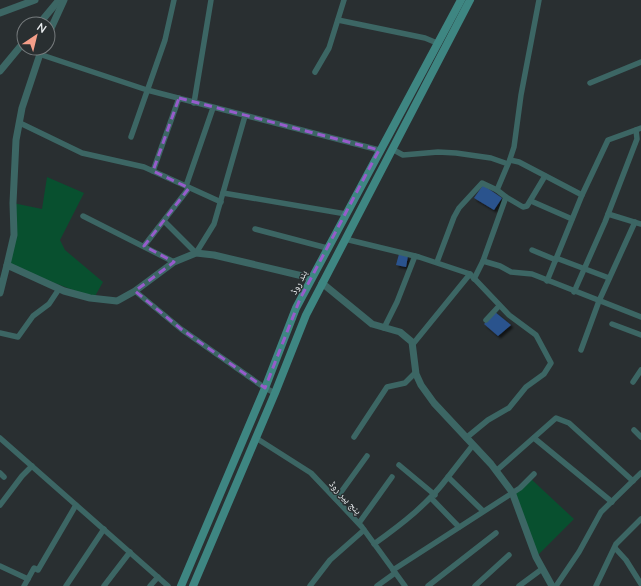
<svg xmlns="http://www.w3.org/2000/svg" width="641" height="586" viewBox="0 0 641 586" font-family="Lato,'Noto Naskh Arabic',sans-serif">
  <defs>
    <filter id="shadow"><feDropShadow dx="2.5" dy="2.5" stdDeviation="1" flood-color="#0009"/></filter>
  </defs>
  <rect width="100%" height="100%" fill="#292f31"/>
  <g fill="#08502f">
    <path d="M 47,177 L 84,193 L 60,240 L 65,250 L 103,282 L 94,298 L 7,265 L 14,235 L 13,203 L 42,209 Z"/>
    <path d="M 530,478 L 574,519 L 536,557 L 512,492 Z"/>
  </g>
  <g fill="#2c528d" filter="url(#shadow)">
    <path d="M 483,185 L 502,198 L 494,210 L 474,198 Z"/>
    <path d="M 399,254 L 408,256 L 406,267 L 396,265 Z"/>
    <path d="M 495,312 L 511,325 L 498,336 L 484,324 Z"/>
  </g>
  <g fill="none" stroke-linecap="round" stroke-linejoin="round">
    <g stroke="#3c6664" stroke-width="5.5">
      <path d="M 338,20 L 425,38 L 437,43"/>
      <path d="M 39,54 L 147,90 L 379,150"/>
      <path d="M 315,72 L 329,48 L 344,0"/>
      <path d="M 590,83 L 641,62"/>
      <path d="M 194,103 L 211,0"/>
      <path d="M 20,123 L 82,153 L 144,167 L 221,202"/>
      <path d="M 131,137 L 165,40 L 174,0"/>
      <path d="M 392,149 L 403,155 L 438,152 L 456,153 L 491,158 L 508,164 L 497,190 L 506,197 L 483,261"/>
      <path d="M 510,160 L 519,162 L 582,195 L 547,281"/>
      <path d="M 509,162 L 514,147 L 521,95 L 539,0"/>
      <path d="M 153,171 L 179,98"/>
      <path d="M 186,186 L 213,108"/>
      <path d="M 223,193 L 346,214"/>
      <path d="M 582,195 L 608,140 L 641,128"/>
      <path d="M 506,197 L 523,207 L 527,206 L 545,176"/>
      <path d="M 531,201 L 572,219"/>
      <path d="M 608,214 L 641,224"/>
      <path d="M 83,216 L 174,262"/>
      <path d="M 164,221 L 196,253 L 214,224 L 245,116"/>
      <path d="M 255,229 L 327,248"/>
      <path d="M 345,239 L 419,257 L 470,274 L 509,315 L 536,335 L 551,363 L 544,374 L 526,387 L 509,408 L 488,420 L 466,438"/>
      <path d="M 144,246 L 189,188"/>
      <path d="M 532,250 L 556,260"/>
      <path d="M 556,258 L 609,278"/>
      <path d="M 437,262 L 454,217 L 459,208 L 482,183 L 497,190"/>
      <path d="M 474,279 L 483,261 L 500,266 L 511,272 L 532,274 L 641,317"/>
      <path d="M 135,291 L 181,329 L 265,388 L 275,393"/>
      <path d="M 574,292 L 605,222 L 637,139 L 636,130"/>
      <path d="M 486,320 L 499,306"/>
      <path d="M 612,324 L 641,335"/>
      <path d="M 384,328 L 397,302 L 415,256"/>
      <path d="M 0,333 L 18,337 L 33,316 L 49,304 L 59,289"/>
      <path d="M 413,344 L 470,274"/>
      <path d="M 581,350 L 599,301 L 635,222"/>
      <path d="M 633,382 L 641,370"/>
      <path d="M 634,430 L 641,437"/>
      <path d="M 354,437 L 387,387 L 405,383 L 416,372"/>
      <path d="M 0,438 L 168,586"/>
      <path d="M 256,438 L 311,473 L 362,527 L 405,586"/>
      <path d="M 534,438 L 612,502"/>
      <path d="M 399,465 L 435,495"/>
      <path d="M 496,471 L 556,418 L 569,423 L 633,481"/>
      <path d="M 0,473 L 4,477"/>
      <path d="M 448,477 L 473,445"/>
      <path d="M 431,498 L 459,527"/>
      <path d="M 336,499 L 367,456"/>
      <path d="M 0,505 L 22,476 L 32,466"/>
      <path d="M 359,523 L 392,477"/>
      <path d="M 374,544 C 402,524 428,504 448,477 L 483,511"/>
      <path d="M 615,548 L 626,560 L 641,584"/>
      <path d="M 0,566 L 28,579"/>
      <path d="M 393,570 L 520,488 L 534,474"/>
      <path d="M 24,586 L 34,568 L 38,570 L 76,505"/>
      <path d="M 66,586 L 104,529"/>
      <path d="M 104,586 L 130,552"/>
      <path d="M 150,586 L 158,577"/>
      <path d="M 310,586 L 330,560 L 364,530"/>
      <path d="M 377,586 L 395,573"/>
      <path d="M 428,586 L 496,533"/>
      <path d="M 475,586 L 509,555"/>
      <path d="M 519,586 L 542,569"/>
      <path d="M 556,586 L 579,552 L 601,512 L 641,473"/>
      <path d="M 596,586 L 616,544 L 641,519"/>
    </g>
    <g stroke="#3c6664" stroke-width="7">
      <path d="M 0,13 L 35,0"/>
      <path d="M 39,24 L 59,0"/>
      <path d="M 48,35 L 64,0"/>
      <path d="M 0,71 L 24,42"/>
      <path d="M 7,265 L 14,235 L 13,203 L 16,140 L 22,108 L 42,48"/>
      <path d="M 322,283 L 372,324 L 400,332 L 412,342 L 416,374 L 421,385 L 434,403 L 491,464 L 512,492 L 536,557 L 552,586"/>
      <path d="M 0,293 L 7,265 L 64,291 L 90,298 L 117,301 L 135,291 L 174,262 L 196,253 L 214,255 L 311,278"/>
    </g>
    <g stroke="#3e8682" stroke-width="8">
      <path d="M 181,586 L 265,388 L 296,308 L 461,0"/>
      <path d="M 193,586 L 275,393 L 306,315 L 470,0"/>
    </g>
  </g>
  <path fill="none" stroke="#965ccb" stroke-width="3" stroke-dasharray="8 5" stroke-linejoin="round" d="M 179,98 L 379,150 L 300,299 L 265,388 L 181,329 L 135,291 L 174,262 L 144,246 L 189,188 L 153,171 Z"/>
  <g text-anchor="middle" stroke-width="3" stroke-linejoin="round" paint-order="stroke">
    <g font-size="10" fill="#e9ecee" stroke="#292f31">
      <text transform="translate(298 282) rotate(-63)" y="4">بند روڈ</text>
      <text transform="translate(346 497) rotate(47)" y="4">پنج پیر روڈ</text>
    </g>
  </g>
  <g transform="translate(36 36) rotate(35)"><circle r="19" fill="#292f31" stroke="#767b7d"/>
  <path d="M0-3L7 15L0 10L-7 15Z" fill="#f49e89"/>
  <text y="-6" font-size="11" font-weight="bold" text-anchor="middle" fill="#e9ecee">N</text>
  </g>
</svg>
